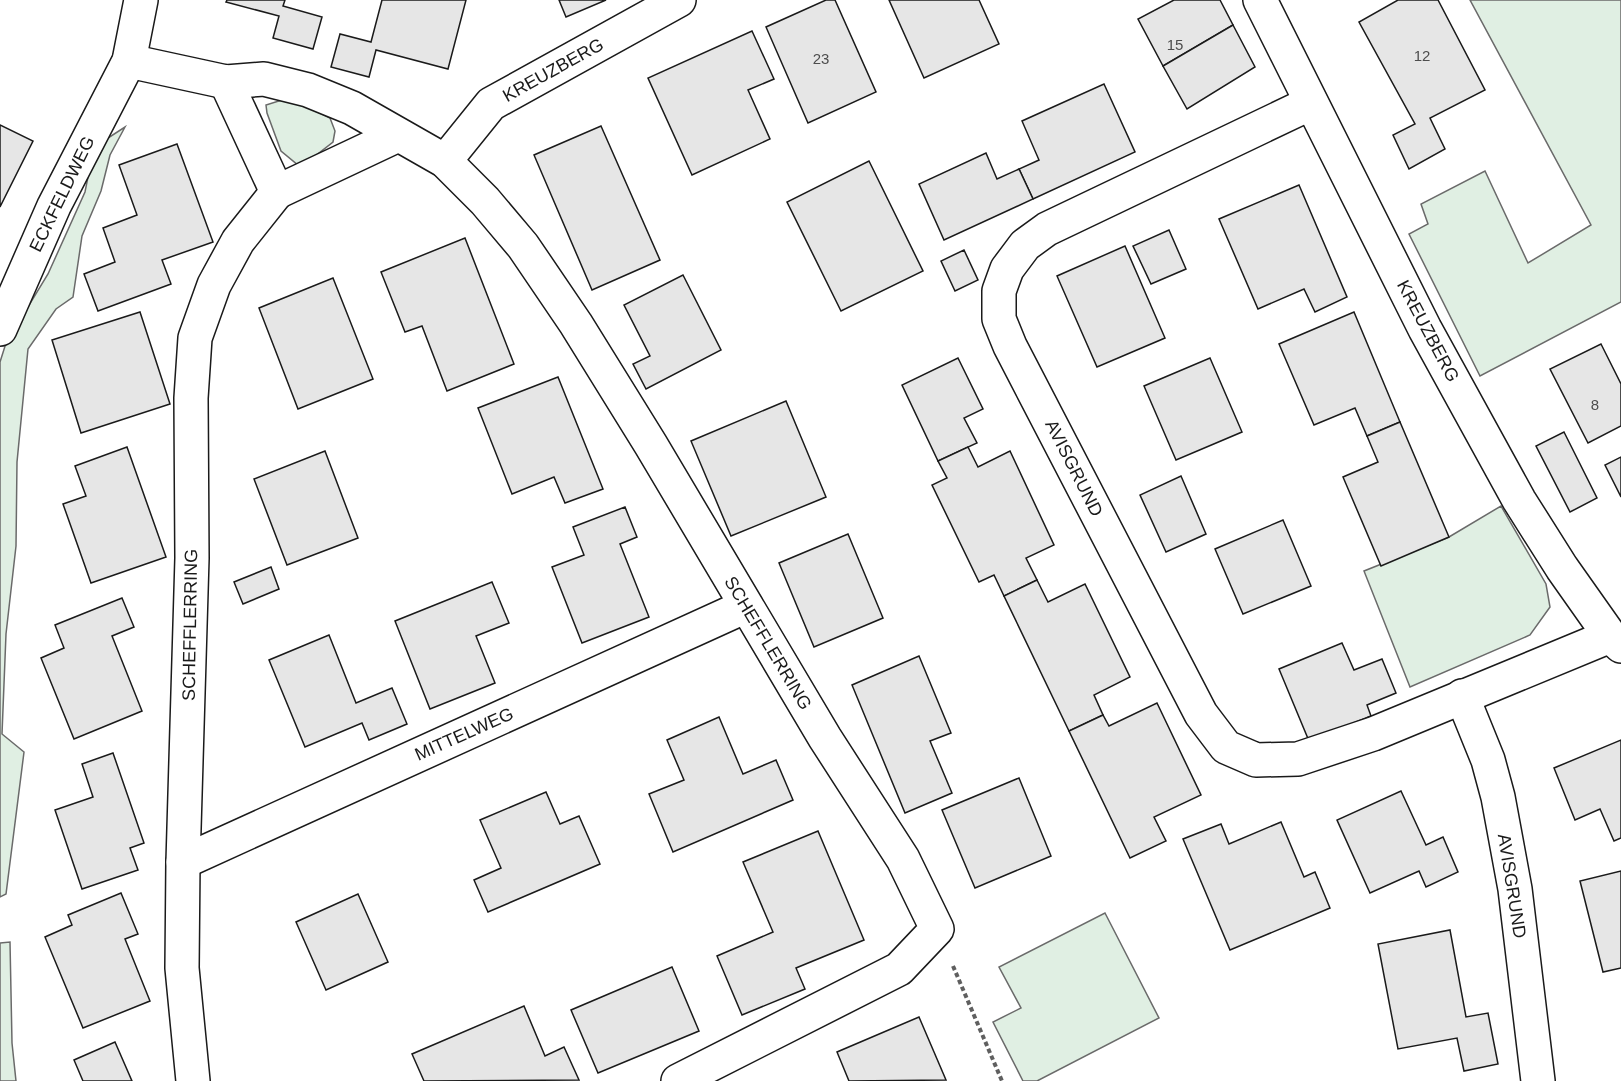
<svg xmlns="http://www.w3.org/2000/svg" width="1621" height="1081" viewBox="0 0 1621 1081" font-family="Arial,sans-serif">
  <rect width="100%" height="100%" fill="#fff"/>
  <g fill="#e0efe3" stroke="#6a6a6a" stroke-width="1.5">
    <path d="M 1470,0 L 1621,0 L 1621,302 L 1480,376 L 1409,234 L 1428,224 L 1421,204 L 1485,171 L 1528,263 L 1591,225 Z"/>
    <path d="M 285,99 L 306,106 L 330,118 L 335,131 L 333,142 L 315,156 L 298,165 L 281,151 L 267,113 L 266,105 Z"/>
    <path d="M 125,127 L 110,155 L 101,191 L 82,236 L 73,297 L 56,309 L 28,349 L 17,462 L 16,546 L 6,634 L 2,734 L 24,752 L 6,894 L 0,897 L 0,362 L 6,343 L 48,274 L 85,192 L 94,147 Z"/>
    <path d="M 1501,506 L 1546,584 L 1550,607 L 1530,635 L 1410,687 L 1364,571 L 1449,537 Z"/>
    <path d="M 1105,913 L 1159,1018 L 1037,1081 L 1023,1081 L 993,1022 L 1021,1008 L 999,967 Z"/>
    <path d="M 10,942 L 12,1043 L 16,1081 L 0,1081 L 0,943 Z"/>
  </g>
  <g fill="#e6e6e6" stroke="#1a1a1a" stroke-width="1.5">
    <path d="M 227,0 L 285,0 L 283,6 L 322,17 L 313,49 L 273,38 L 279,16 L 226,2 Z"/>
    <path d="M 382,0 L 466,0 L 448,69 L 376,50 L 369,77 L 331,67 L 340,34 L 371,42 Z"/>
    <path d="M 559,0 L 606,0 L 566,17 Z"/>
    <path d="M 826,0 L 835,0 L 876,92 L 808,123 L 766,27 Z"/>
    <path d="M 889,0 L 979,0 L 999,44 L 924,78 Z"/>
    <path d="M 1174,0 L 1220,0 L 1233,25 L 1163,66 L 1138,19 Z"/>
    <path d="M 1398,0 L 1438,0 L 1485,90 L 1430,118 L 1445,149 L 1409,169 L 1393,135 L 1415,124 L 1359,22 Z"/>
    <path d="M 1233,25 L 1255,67 L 1187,109 L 1163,66 Z"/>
    <path d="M 752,31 L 774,79 L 748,90 L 770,139 L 692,175 L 648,78 Z"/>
    <path d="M 1104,84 L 1135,152 L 1033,199 L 1019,169 L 1039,160 L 1022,121 Z"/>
    <path d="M 0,125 L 33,141 L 0,207 Z"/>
    <path d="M 601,126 L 660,260 L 592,290 L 534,155 Z"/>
    <path d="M 177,144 L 213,242 L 162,260 L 171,284 L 98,311 L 84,274 L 115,262 L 103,228 L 137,215 L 119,165 Z"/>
    <path d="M 986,153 L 997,179 L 1019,169 L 1033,199 L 944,240 L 919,184 Z"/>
    <path d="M 869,161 L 923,271 L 841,311 L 787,202 Z"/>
    <path d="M 1299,185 L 1347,297 L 1315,312 L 1304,289 L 1258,309 L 1219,219 Z"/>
    <path d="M 1169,230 L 1186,269 L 1151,284 L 1133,246 Z"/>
    <path d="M 465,238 L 514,364 L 447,391 L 422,326 L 405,332 L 381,272 Z"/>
    <path d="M 1125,246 L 1165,338 L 1097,367 L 1057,276 Z"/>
    <path d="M 964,250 L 978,280 L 955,291 L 941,261 Z"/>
    <path d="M 683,275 L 721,350 L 646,389 L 633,364 L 650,356 L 624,305 Z"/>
    <path d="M 333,278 L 373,379 L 298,409 L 259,308 Z"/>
    <path d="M 140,312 L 170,404 L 81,433 L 52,340 Z"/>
    <path d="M 1354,312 L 1400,422 L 1367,436 L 1355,408 L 1314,425 L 1279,344 Z"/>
    <path d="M 1601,344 L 1621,384 L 1621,426 L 1588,443 L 1550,369 Z"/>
    <path d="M 958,358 L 983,409 L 964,418 L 977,443 L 938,461 L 902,385 Z"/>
    <path d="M 1210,358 L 1242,432 L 1176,460 L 1144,386 Z"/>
    <path d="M 558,377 L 603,489 L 565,503 L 554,477 L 512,494 L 478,408 Z"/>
    <path d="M 786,401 L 826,497 L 731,536 L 691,441 Z"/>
    <path d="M 1400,422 L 1449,537 L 1381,566 L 1343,477 L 1378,462 L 1367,436 Z"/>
    <path d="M 1564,432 L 1597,498 L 1570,512 L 1536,446 Z"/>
    <path d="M 127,447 L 166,557 L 91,583 L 63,504 L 86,496 L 75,466 Z"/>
    <path d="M 968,447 L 978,467 L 1010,451 L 1054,545 L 1026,558 L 1037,580 L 1004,596 L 994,575 L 979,582 L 932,485 L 947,478 L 938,461 Z"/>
    <path d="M 325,451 L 358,538 L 287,565 L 254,479 Z"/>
    <path d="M 1621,457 L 1621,497 L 1605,465 Z"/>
    <path d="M 1181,476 L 1206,534 L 1166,552 L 1140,495 Z"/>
    <path d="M 625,507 L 637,537 L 620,544 L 649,617 L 582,643 L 552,567 L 584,555 L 573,527 Z"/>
    <path d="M 1283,520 L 1311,586 L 1243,614 L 1215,549 Z"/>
    <path d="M 848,534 L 883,618 L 814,647 L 779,563 Z"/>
    <path d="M 271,567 L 279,589 L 243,604 L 234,582 Z"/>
    <path d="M 1037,580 L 1048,602 L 1085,584 L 1130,677 L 1094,695 L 1103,715 L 1069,731 L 1004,596 Z"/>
    <path d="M 492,582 L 509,623 L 476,636 L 495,683 L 430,709 L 395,621 Z"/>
    <path d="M 122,598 L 134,627 L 112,636 L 142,711 L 74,739 L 41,658 L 64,648 L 55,625 Z"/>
    <path d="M 329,635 L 356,703 L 392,688 L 407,724 L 369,740 L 362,723 L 305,747 L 269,660 Z"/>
    <path d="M 1342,643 L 1354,670 L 1382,659 L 1396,693 L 1367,705 L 1371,716 L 1309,741 L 1279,669 Z"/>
    <path d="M 919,656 L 951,733 L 930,741 L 952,793 L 905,813 L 852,685 Z"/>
    <path d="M 1157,703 L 1201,795 L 1154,817 L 1166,841 L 1130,858 L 1069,731 L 1103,715 L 1109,726 Z"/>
    <path d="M 719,717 L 743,774 L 776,760 L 793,800 L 673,852 L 649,794 L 684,780 L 667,740 Z"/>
    <path d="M 1621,740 L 1621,838 L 1614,841 L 1600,809 L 1575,820 L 1554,768 Z"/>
    <path d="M 113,753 L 144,843 L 130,848 L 138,870 L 82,889 L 55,810 L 93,797 L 82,764 Z"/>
    <path d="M 1019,778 L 1051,856 L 975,888 L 942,810 Z"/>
    <path d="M 1401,791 L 1426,845 L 1443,837 L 1458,872 L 1426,887 L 1419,871 L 1370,893 L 1337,820 Z"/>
    <path d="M 546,792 L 560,824 L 579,816 L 600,864 L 488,912 L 474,880 L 501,868 L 480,820 Z"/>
    <path d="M 1281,822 L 1304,877 L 1315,872 L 1330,908 L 1230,950 L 1183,839 L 1221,824 L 1229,844 Z"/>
    <path d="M 818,831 L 864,940 L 796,968 L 805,989 L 742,1015 L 717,956 L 773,932 L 743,862 Z"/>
    <path d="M 1621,871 L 1621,968 L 1603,972 L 1580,881 Z"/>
    <path d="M 121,893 L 138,934 L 125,939 L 150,1001 L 83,1028 L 45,937 L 72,925 L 68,915 Z"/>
    <path d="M 358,894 L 388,962 L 326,990 L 296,922 Z"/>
    <path d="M 1450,930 L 1466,1017 L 1488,1013 L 1498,1064 L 1464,1071 L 1457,1038 L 1398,1049 L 1378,944 Z"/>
    <path d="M 672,967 L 699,1031 L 598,1073 L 571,1010 Z"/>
    <path d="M 524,1006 L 545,1056 L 564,1047 L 579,1080 L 424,1081 L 412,1054 Z"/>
    <path d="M 919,1017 L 946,1080 L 849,1081 L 837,1052 Z"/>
    <path d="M 115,1042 L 132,1081 L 83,1081 L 74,1060 Z"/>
  </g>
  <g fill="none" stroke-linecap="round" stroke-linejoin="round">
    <g stroke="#1a1a1a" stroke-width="36">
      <g id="street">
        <path d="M 1260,0 L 1425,329 L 1519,500 L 1562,568 L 1610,636 L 1621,646"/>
        <path d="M 129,61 L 226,82 L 264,79 L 308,90 L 352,108 L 445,161 L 485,201 L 523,246 L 576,324 L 651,445 L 825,738 L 903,859 L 937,929 L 899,969 L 678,1081"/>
        <path d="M 226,82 L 277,192 L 398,135"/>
        <path d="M 1311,103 L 1047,229 L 1025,245 L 1007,269 L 999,291 L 999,319 L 1010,346 L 1201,714 L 1226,747 L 1256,760 L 1298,759 L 1373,734 L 1610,636"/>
        <path d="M 445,161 L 491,104 L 679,0"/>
        <path d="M 0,329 L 54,206 L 129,61 L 141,0"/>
        <path d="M 1462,696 L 1488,760 L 1498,797 L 1515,889 L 1538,1081"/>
        <path d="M 183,862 L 746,606"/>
        <path d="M 193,1081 L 182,968 L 183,862 L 192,558 L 191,398 L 195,338 L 214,285 L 238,241 L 277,192"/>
      </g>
    </g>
    <path stroke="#5f5f5f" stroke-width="4" stroke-dasharray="4.5 3" stroke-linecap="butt" d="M 953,966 L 1002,1081"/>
    <use href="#street" stroke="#fff" stroke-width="33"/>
  </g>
  <g text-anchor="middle" stroke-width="4.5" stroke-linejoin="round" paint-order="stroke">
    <g font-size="15" fill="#4d4d4d">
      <text x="1175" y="50">15</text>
      <text x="1422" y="61">12</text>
      <text x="821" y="64">23</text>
      <text x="1595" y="410">8</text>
    </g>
    <g font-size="18" fill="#1a1a1a" stroke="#fff">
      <text transform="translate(553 70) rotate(-29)" y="6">KREUZBERG</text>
      <text transform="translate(62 194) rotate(-64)" y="6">ECKFELDWEG</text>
      <text transform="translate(1428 331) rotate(62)" y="6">KREUZBERG</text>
      <text transform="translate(1074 468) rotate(63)" y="6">AVISGRUND</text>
      <text transform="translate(190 625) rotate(-89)" y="6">SCHEFFLERRING</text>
      <text transform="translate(768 643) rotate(59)" y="6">SCHEFFLERRING</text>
      <text transform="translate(464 734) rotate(-24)" y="6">MITTELWEG</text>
      <text transform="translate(1512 886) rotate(81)" y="6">AVISGRUND</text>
    </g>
  </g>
</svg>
